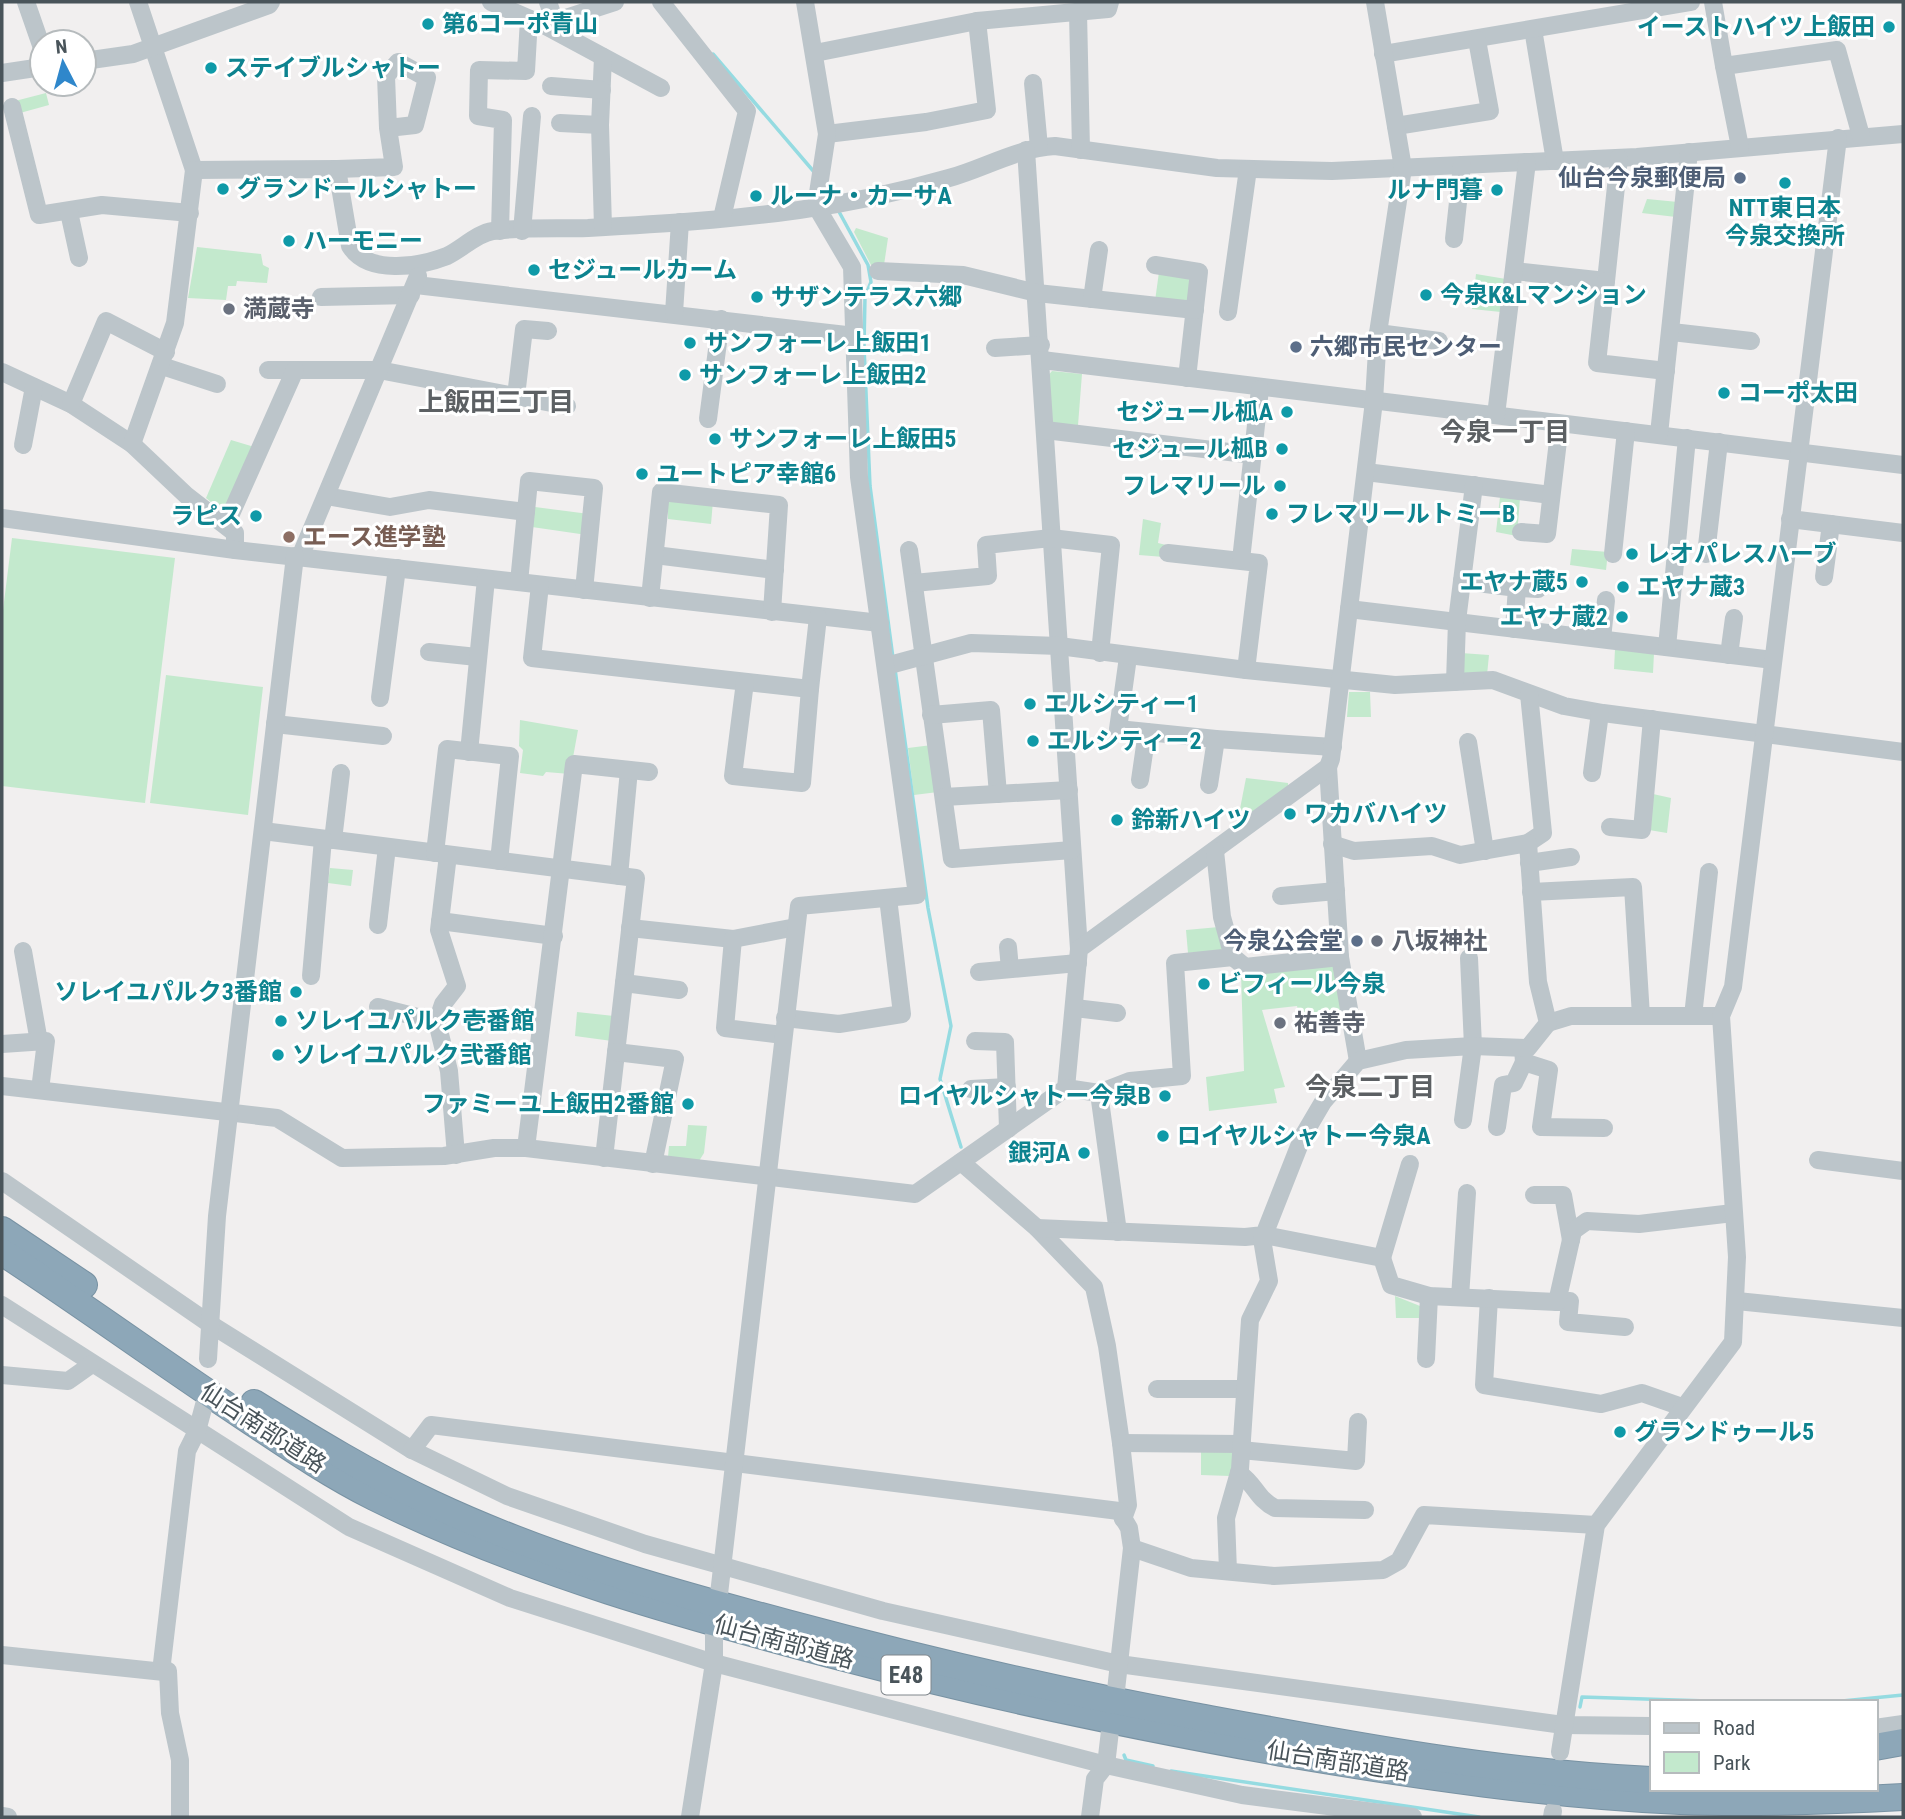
<svg xmlns="http://www.w3.org/2000/svg" width="1905" height="1819" viewBox="0 0 1905 1819" font-family="'Roboto Condensed','Noto Sans JP',sans-serif">
  <rect width="100%" height="100%" fill="#f1efef"/>
  <g fill="#c3e9cd">
    <path d="M 46,93 L 49,105 L 20,113 L 15,101 Z"/>
    <path d="M 1647,199 L 1678,202 L 1676,217 L 1642,213 Z"/>
    <path d="M 856,228 L 888,238 L 884,265 L 871,265 L 854,232 Z"/>
    <path d="M 197,247 L 261,254 L 263,265 L 269,268 L 267,283 L 237,281 L 236,286 L 228,286 L 226,300 L 188,298 Z"/>
    <path d="M 1159,272 L 1187,275 L 1191,280 L 1189,299 L 1184,304 L 1155,301 Z"/>
    <path d="M 1476,274 L 1506,279 L 1501,312 L 1472,309 Z"/>
    <path d="M 1052,371 L 1082,374 L 1078,425 L 1054,424 L 1049,420 L 1047,377 Z"/>
    <path d="M 231,440 L 258,448 L 227,515 L 206,498 Z"/>
    <path d="M 1500,497 L 1520,498 L 1517,536 L 1496,532 Z"/>
    <path d="M 668,501 L 713,501 L 711,524 L 668,519 Z"/>
    <path d="M 535,507 L 589,514 L 587,535 L 532,527 Z"/>
    <path d="M 1143,519 L 1161,523 L 1158,543 L 1166,545 L 1164,557 L 1139,555 Z"/>
    <path d="M 12,538 L 175,558 L 145,803 L 2,786 L 2,618 Z"/>
    <path d="M 1572,549 L 1608,552 L 1606,570 L 1570,565 Z"/>
    <path d="M 1615,649 L 1654,653 L 1653,673 L 1614,669 Z"/>
    <path d="M 1461,653 L 1489,655 L 1487,675 L 1459,676 Z"/>
    <path d="M 166,675 L 263,687 L 248,815 L 150,803 Z"/>
    <path d="M 1349,692 L 1370,692 L 1371,717 L 1347,717 Z"/>
    <path d="M 520,720 L 578,730 L 570,774 L 546,772 L 543,776 L 520,773 L 523,750 L 519,746 Z"/>
    <path d="M 932,745 L 938,792 L 914,795 L 908,748 Z"/>
    <path d="M 1246,778 L 1288,783 L 1288,786 L 1244,819 L 1239,814 Z"/>
    <path d="M 1653,794 L 1671,798 L 1667,833 L 1649,830 Z"/>
    <path d="M 330,868 L 353,870 L 351,886 L 328,883 Z"/>
    <path d="M 1219,927 L 1224,943 L 1221,951 L 1188,953 L 1186,930 Z"/>
    <path d="M 1337,965 L 1342,1010 L 1299,1014 L 1297,1006 L 1262,1010 L 1285,1087 L 1274,1089 L 1277,1103 L 1209,1111 L 1206,1077 L 1244,1071 L 1241,973 Z"/>
    <path d="M 577,1012 L 614,1016 L 612,1041 L 575,1036 Z"/>
    <path d="M 688,1125 L 707,1126 L 704,1153 L 699,1161 L 668,1157 L 669,1146 L 686,1146 Z"/>
    <path d="M 1395,1296 L 1420,1306 L 1421,1318 L 1396,1318 Z"/>
    <path d="M 1201,1450 L 1234,1452 L 1234,1469 L 1230,1476 L 1201,1475 Z"/>
  </g>
  <g fill="none" stroke-linecap="round" stroke-linejoin="round">
    <g stroke="#95dbe1" stroke-width="3.5">
      <path d="M 713,54 L 815,173"/>
      <path d="M 837,208 L 868,265 L 871,282 L 865,297 L 864,346 L 870,486 L 893,658"/>
      <path d="M 895,669 L 928,908 L 951,1026 L 940,1079 L 961,1147"/>
      <path d="M 1832,1702 L 1903,1695"/>
      <path d="M 1580,1707 L 1582,1697 L 1739,1702"/>
      <path d="M 1124,1755 L 1126,1760 L 1153,1766"/>
      <path d="M 1171,1771 L 1479,1817"/>
    </g>
    <g stroke="#7892a3" stroke-width="28">
      <g id="highway">
        <path d="M 2,1230 L 84,1285"/>
        <path d="M 2,1252 C 86,1307 168,1367 253,1423 C 292,1449 332,1476 374,1497 C 527,1573 688,1617 852,1660 C 996,1698 1142,1728 1288,1754 C 1418,1776 1549,1795 1680,1801 C 1755,1804 1829,1801 1903,1797"/>
        <path d="M 254,1403 C 312,1439 371,1475 433,1504 C 546,1557 666,1591 787,1623 C 921,1659 1057,1691 1194,1716 C 1345,1744 1497,1773 1651,1780"/>
        <path d="M 1875,1747 L 1903,1742"/>
      </g>
    </g>
    <g stroke="#bcc5ca" stroke-width="18">
      <path d="M 26,2 L 42,48"/>
      <path d="M 138,2 L 194,170 L 337,169 L 350,246 C 368,275 419,267 447,256 C 462,249 477,233 493,231 C 524,227 557,229 588,228 C 659,224 729,220 799,210 C 849,203 900,192 949,178 C 985,168 1017,148 1055,146 L 1217,168 L 1332,171 L 1637,157 L 1903,134"/>
      <path d="M 491,2 L 544,25 L 661,88"/>
      <path d="M 548,2 L 555,22"/>
      <path d="M 661,2 L 747,111 L 722,218"/>
      <path d="M 1713,2 L 1724,66"/>
      <path d="M 1078,12 L 1081,150"/>
      <path d="M 544,25 L 615,2"/>
      <path d="M 1533,29 L 1555,161"/>
      <path d="M 815,53 L 977,21 L 1108,9 L 1110,2"/>
      <path d="M 1383,54 L 1691,2"/>
      <path d="M 603,57 L 600,125 L 603,227"/>
      <path d="M 84,61 L 133,54 L 269,5 L 271,2"/>
      <path d="M 2,73 L 42,67"/>
      <path d="M 1033,83 L 1039,147"/>
      <path d="M 551,86 L 602,90"/>
      <path d="M 12,107 L 39,215 L 102,205 L 190,213"/>
      <path d="M 560,123 L 600,125"/>
      <path d="M 1396,126 L 1490,111 L 1477,40"/>
      <path d="M 827,134 L 926,122 L 987,110 L 977,21"/>
      <path d="M 1740,147 L 1724,66 L 1837,50 L 1861,136"/>
      <path d="M 1026,150 L 1079,949"/>
      <path d="M 337,169 L 394,167 L 388,128 L 386,76 L 398,62 L 427,78 L 415,125 L 388,128"/>
      <path d="M 69,212 L 79,258"/>
      <path d="M 500,231 L 503,120 L 478,116 L 479,70 L 526,71 L 529,19"/>
      <path d="M 522,231 L 532,116"/>
      <path d="M 1454,239 L 1462,165"/>
      <path d="M 1155,265 L 1199,272 L 1187,378"/>
      <path d="M 878,271 L 963,275 L 1037,293 L 1195,310"/>
      <path d="M 1514,271 L 1606,281 L 1619,158"/>
      <path d="M 1606,281 L 1597,363 L 1666,371"/>
      <path d="M 416,285 L 855,336"/>
      <path d="M 321,297 L 411,295"/>
      <path d="M 1092,299 L 1099,250"/>
      <path d="M 1228,312 L 1248,169"/>
      <path d="M 674,313 L 680,222"/>
      <path d="M 1672,332 L 1751,341"/>
      <path d="M 1378,333 L 1439,341"/>
      <path d="M 995,348 L 1041,345"/>
      <path d="M 1042,360 L 1903,465"/>
      <path d="M 162,366 L 217,384"/>
      <path d="M 268,370 L 379,370 L 567,406"/>
      <path d="M 2,372 L 71,404 L 132,444 L 187,496 L 235,533 L 235,550"/>
      <path d="M 516,396 L 524,329 L 548,331"/>
      <path d="M 71,404 L 106,321 L 166,352"/>
      <path d="M 1496,415 L 1527,162"/>
      <path d="M 708,419 L 721,319"/>
      <path d="M 1045,430 L 1254,455"/>
      <path d="M 1659,434 L 1689,152"/>
      <path d="M 132,444 L 175,323 L 194,170"/>
      <path d="M 23,445 L 34,387"/>
      <path d="M 1366,472 L 1551,495"/>
      <path d="M 326,496 L 390,507 L 429,500 L 526,512"/>
      <path d="M 2,518 L 235,550 L 880,623"/>
      <path d="M 1790,519 L 1903,533"/>
      <path d="M 226,525 L 295,370"/>
      <path d="M 1521,532 L 1547,534 L 1560,424"/>
      <path d="M 909,550 L 952,859 L 1072,850"/>
      <path d="M 1168,553 L 1259,563 L 1246,670"/>
      <path d="M 1613,554 L 1626,431"/>
      <path d="M 1706,554 L 1719,442"/>
      <path d="M 655,555 L 775,570"/>
      <path d="M 300,557 L 418,276"/>
      <path d="M 1241,560 L 1260,389"/>
      <path d="M 1824,577 L 1831,524"/>
      <path d="M 1462,581 L 1517,588 L 1514,629"/>
      <path d="M 519,582 L 529,481 L 594,488 L 584,590"/>
      <path d="M 914,583 L 988,576 L 986,545 L 1051,538 L 1111,545 L 1100,653"/>
      <path d="M 540,585 L 532,658 L 810,689 L 818,617"/>
      <path d="M 1517,588 L 1538,589"/>
      <path d="M 650,598 L 661,492 L 779,505 L 772,612"/>
      <path d="M 1349,609 L 1773,660"/>
      <path d="M 1602,639 L 1606,600"/>
      <path d="M 1667,647 L 1687,438"/>
      <path d="M 429,652 L 477,657"/>
      <path d="M 1729,655 L 1734,618"/>
      <path d="M 1128,657 L 1118,729 L 1216,739 L 1333,747"/>
      <path d="M 886,666 L 971,643 L 1059,646 L 1246,670 L 1395,685 L 1493,680 L 1564,706 L 1603,713 L 1903,752"/>
      <path d="M 745,682 L 733,776 L 802,783 L 810,689"/>
      <path d="M 1455,682 L 1457,621 L 1474,485"/>
      <path d="M 380,698 L 397,568"/>
      <path d="M 931,715 L 991,710 L 998,794"/>
      <path d="M 275,724 L 383,736"/>
      <path d="M 1468,742 L 1485,851"/>
      <path d="M 469,752 L 486,579"/>
      <path d="M 1328,767 L 1340,957 L 1358,1061"/>
      <path d="M 1592,773 L 1600,713"/>
      <path d="M 1140,780 L 1147,732"/>
      <path d="M 1209,785 L 1216,739"/>
      <path d="M 944,797 L 1069,790"/>
      <path d="M 1610,827 L 1642,830 L 1652,719"/>
      <path d="M 263,831 L 636,878 L 604,1158"/>
      <path d="M 333,840 L 341,773"/>
      <path d="M 1528,843 L 1543,833 L 1529,694"/>
      <path d="M 435,853 L 447,749 L 510,756 L 499,861"/>
      <path d="M 448,855 L 439,930 L 457,986 L 443,1004 L 437,1022 L 449,1071 L 456,1155"/>
      <path d="M 1529,863 L 1571,857"/>
      <path d="M 619,876 L 629,770"/>
      <path d="M 1531,892 L 1633,887 L 1641,1016"/>
      <path d="M 1281,896 L 1336,891"/>
      <path d="M 440,921 L 554,936"/>
      <path d="M 378,925 L 387,847"/>
      <path d="M 630,928 L 733,939 L 796,927"/>
      <path d="M 733,939 L 725,1028 L 783,1035"/>
      <path d="M 1008,947 L 1010,969"/>
      <path d="M 23,951 L 39,1042"/>
      <path d="M 1233,957 L 1245,967 L 1340,957"/>
      <path d="M 979,972 L 1078,963"/>
      <path d="M 311,976 L 323,839"/>
      <path d="M 624,983 L 679,990"/>
      <path d="M 378,1007 L 437,1022"/>
      <path d="M 1075,1008 L 1117,1013"/>
      <path d="M 1693,1016 L 1709,872"/>
      <path d="M 785,1018 L 839,1024 L 902,1014 L 888,898"/>
      <path d="M 1548,1023 L 1571,1016 L 1721,1016"/>
      <path d="M 975,1041 L 1005,1042 L 1008,1129"/>
      <path d="M 2,1044 L 46,1041 L 40,1090"/>
      <path d="M 1523,1048 L 1524,1062 L 1549,1070 L 1541,1127 L 1604,1128"/>
      <path d="M 616,1052 L 675,1059 L 653,1164"/>
      <path d="M 2,1086 L 277,1118 L 342,1158 L 444,1156 L 494,1148 L 526,1148 L 915,1194 L 1066,1088 L 1079,949 L 1328,767 L 1331,759 L 1374,401 L 1378,333 L 1403,168 L 1375,2"/>
      <path d="M 1066,1088 L 1099,1093 L 1130,1081 L 1182,1076 L 1175,963 L 1233,957 L 1222,917 L 1215,851"/>
      <path d="M 971,1089 L 1007,1087"/>
      <path d="M 1099,1093 L 1118,1232"/>
      <path d="M 1463,1120 L 1473,1046 L 1469,958"/>
      <path d="M 1497,1127 L 1503,1085 L 1514,1083 L 1524,1062"/>
      <path d="M 526,1148 L 574,764 L 649,772"/>
      <path d="M 1818,1160 L 1903,1171"/>
      <path d="M 961,1162 L 1037,1228 L 1094,1287 L 1107,1346 L 1121,1443 L 1128,1505 L 1123,1519"/>
      <path d="M 2,1181 L 210,1324 L 412,1450 L 507,1496 L 645,1544 L 883,1611 L 1119,1664 L 1563,1725 L 1651,1726"/>
      <path d="M 1534,1195 L 1563,1195 L 1571,1240"/>
      <path d="M 1037,1228 L 1245,1237 L 1264,1235 L 1303,1136 L 1323,1102 L 1358,1061 L 1406,1050 L 1473,1046 L 1528,1048 L 1548,1023 L 1538,982 L 1528,843 L 1460,855 L 1432,846 L 1354,851 L 1332,844"/>
      <path d="M 1382,1258 L 1410,1164"/>
      <path d="M 1460,1297 L 1467,1193"/>
      <path d="M 1489,1298 L 1484,1385 L 1601,1404 L 1642,1393 L 1682,1407"/>
      <path d="M 1737,1301 L 1903,1318"/>
      <path d="M 1557,1302 L 1570,1301 L 1568,1322 L 1625,1327"/>
      <path d="M 2,1305 L 349,1527 L 510,1598 L 714,1663 L 1106,1765 L 1242,1795 L 1413,1817"/>
      <path d="M 208,1359 L 217,1216 L 295,556"/>
      <path d="M 1426,1359 L 1429,1296"/>
      <path d="M 2,1375 L 68,1381 L 92,1364"/>
      <path d="M 1157,1389 L 1245,1389"/>
      <path d="M 1121,1443 L 1242,1444"/>
      <path d="M 412,1450 L 431,1425 L 1119,1511 L 1129,1528 L 1132,1548 L 1116,1690"/>
      <path d="M 1241,1450 L 1356,1461 L 1358,1422"/>
      <path d="M 1239,1473 C 1256,1485 1257,1499 1275,1508 L 1365,1510"/>
      <path d="M 1132,1548 L 1191,1568 L 1274,1576 L 1383,1570 L 1399,1561 L 1424,1515 L 1596,1525"/>
      <path d="M 1228,1571 L 1226,1518 L 1240,1469 L 1250,1320 L 1269,1281 L 1262,1239 L 1264,1235 L 1382,1258 L 1391,1285 L 1429,1296 L 1557,1302 L 1573,1231 L 1587,1221 L 1639,1224 L 1733,1213"/>
      <path d="M 719,1594 L 799,906 L 917,895 L 859,477 L 852,267 L 816,206 L 827,134 L 805,2"/>
      <path d="M 2,1655 L 164,1672"/>
      <path d="M 1875,1728 L 1903,1724"/>
      <path d="M 1560,1752 L 1596,1525 L 1733,1342 L 1737,1257 L 1721,1016 L 1733,987 L 1838,138"/>
      <path d="M 2,1816 L 8,1817"/>
      <path d="M 180,1817 L 180,1760 L 170,1713 L 168,1671 L 164,1672 L 162,1663 L 187,1451 L 197,1431 L 204,1405"/>
      <path d="M 690,1817 L 714,1663 L 714,1635"/>
      <path d="M 1090,1817 L 1095,1779 L 1106,1765 L 1110,1731"/>
      <path d="M 1552,1817 L 1553,1811"/>
    </g>
    <use href="#highway" stroke="#8da7b8" stroke-width="26"/>
  </g>
  <g fill="#0f9aa8" stroke="#fff" stroke-width="2.5">
    <circle cx="428" cy="24" r="7"/>
    <circle cx="1889" cy="27" r="7"/>
    <circle cx="211" cy="68" r="7"/>
    <circle cx="1785" cy="183" r="7"/>
    <circle cx="223" cy="189" r="7"/>
    <circle cx="1497" cy="190" r="7"/>
    <circle cx="756" cy="196" r="7"/>
    <circle cx="289" cy="241" r="7"/>
    <circle cx="534" cy="270" r="7"/>
    <circle cx="1426" cy="295" r="7"/>
    <circle cx="757" cy="297" r="7"/>
    <circle cx="690" cy="343" r="7"/>
    <circle cx="685" cy="375" r="7"/>
    <circle cx="1724" cy="393" r="7"/>
    <circle cx="1287" cy="412" r="7"/>
    <circle cx="715" cy="439" r="7"/>
    <circle cx="1282" cy="449" r="7"/>
    <circle cx="642" cy="474" r="7"/>
    <circle cx="1280" cy="486" r="7"/>
    <circle cx="1272" cy="514" r="7"/>
    <circle cx="256" cy="516" r="7"/>
    <circle cx="1632" cy="554" r="7"/>
    <circle cx="1582" cy="582" r="7"/>
    <circle cx="1623" cy="587" r="7"/>
    <circle cx="1622" cy="617" r="7"/>
    <circle cx="1030" cy="704" r="7"/>
    <circle cx="1033" cy="741" r="7"/>
    <circle cx="1290" cy="814" r="7"/>
    <circle cx="1117" cy="820" r="7"/>
    <circle cx="1204" cy="984" r="7"/>
    <circle cx="296" cy="992" r="7"/>
    <circle cx="281" cy="1021" r="7"/>
    <circle cx="278" cy="1055" r="7"/>
    <circle cx="1165" cy="1096" r="7"/>
    <circle cx="688" cy="1104" r="7"/>
    <circle cx="1163" cy="1136" r="7"/>
    <circle cx="1084" cy="1153" r="7"/>
    <circle cx="1620" cy="1432" r="7"/>
  </g>
  <g fill="#5c6f8a" stroke="#fff" stroke-width="2.5">
    <circle cx="1740" cy="178" r="7"/>
    <circle cx="1296" cy="347" r="7"/>
    <circle cx="1357" cy="941" r="7"/>
  </g>
  <g fill="#6b7280" stroke="#fff" stroke-width="2.5">
    <circle cx="229" cy="309" r="7"/>
    <circle cx="1377" cy="941" r="7"/>
    <circle cx="1280" cy="1023" r="7"/>
  </g>
  <circle fill="#8d6e63" stroke="#fff" stroke-width="2.5" cx="289" cy="537" r="7"/>
  <g text-anchor="middle" stroke-width="6" stroke-linejoin="round" paint-order="stroke">
    <rect fill="#fff" stroke="#80878c" stroke-width="2" x="881.5" y="1655.5" width="49" height="39" rx="5"/>
    <g font-size="23" font-weight="bold" fill="#49545a">
      <text x="906" y="1683">E48</text>
    </g>
    <g font-size="24" font-weight="bold" fill="#0d838f" stroke="#fff" text-anchor="start">
      <text x="442" y="32">第6コーポ青山</text>
      <text x="1875" y="35" text-anchor="end">イーストハイツ上飯田</text>
      <text x="225" y="76">ステイブルシャトー</text>
      <text x="237" y="197">グランドールシャトー</text>
      <text x="1483" y="198" text-anchor="end">ルナ門暮</text>
      <text x="770" y="204">ルーナ・カーサA</text>
      <text x="1785" y="216" text-anchor="middle">NTT東日本<tspan x="1785" dy="28">今泉交換所</tspan></text>
      <text x="303" y="249">ハーモニー</text>
      <text x="548" y="278">セジュールカーム</text>
      <text x="1440" y="303">今泉K&amp;Lマンション</text>
      <text x="771" y="305">サザンテラス六郷</text>
      <text x="704" y="351">サンフォーレ上飯田1</text>
      <text x="699" y="383">サンフォーレ上飯田2</text>
      <text x="1738" y="401">コーポ太田</text>
      <text x="1273" y="420" text-anchor="end">セジュール柧A</text>
      <text x="729" y="447">サンフォーレ上飯田5</text>
      <text x="1268" y="457" text-anchor="end">セジュール柧B</text>
      <text x="656" y="482">ユートピア幸館6</text>
      <text x="1266" y="494" text-anchor="end">フレマリール</text>
      <text x="1286" y="522">フレマリールトミーB</text>
      <text x="242" y="524" text-anchor="end">ラピス</text>
      <text x="1646" y="562">レオパレスハーブ</text>
      <text x="1568" y="590" text-anchor="end">エヤナ蔵5</text>
      <text x="1637" y="595">エヤナ蔵3</text>
      <text x="1608" y="625" text-anchor="end">エヤナ蔵2</text>
      <text x="1044" y="712">エルシティー1</text>
      <text x="1047" y="749">エルシティー2</text>
      <text x="1304" y="822">ワカバハイツ</text>
      <text x="1131" y="828">鈴新ハイツ</text>
      <text x="1218" y="992">ビフィール今泉</text>
      <text x="282" y="1000" text-anchor="end">ソレイユパルク3番館</text>
      <text x="295" y="1029">ソレイユパルク壱番館</text>
      <text x="292" y="1063">ソレイユパルク弐番館</text>
      <text x="1151" y="1104" text-anchor="end">ロイヤルシャトー今泉B</text>
      <text x="674" y="1112" text-anchor="end">ファミーユ上飯田2番館</text>
      <text x="1177" y="1144">ロイヤルシャトー今泉A</text>
      <text x="1070" y="1161" text-anchor="end">銀河A</text>
      <text x="1634" y="1440">グランドゥール5</text>
    </g>
    <g font-size="24" font-weight="bold" fill="#4e5e75" stroke="#fff" text-anchor="end">
      <text x="1726" y="186">仙台今泉郵便局</text>
      <text x="1310" y="355" text-anchor="start">六郷市民センター</text>
      <text x="1343" y="949">今泉公会堂</text>
    </g>
    <g font-size="24" font-weight="bold" fill="#5b616d" stroke="#fff" text-anchor="start">
      <text x="243" y="317">満蔵寺</text>
      <text x="1391" y="949">八坂神社</text>
      <text x="1294" y="1031">祐善寺</text>
    </g>
    <g font-size="24" font-weight="bold" fill="#785e54" stroke="#fff" text-anchor="start">
      <text x="303" y="545">エース進学塾</text>
    </g>
    <g font-size="24" fill="#49545a" stroke="#fff">
      <text transform="translate(263 1428) rotate(33)" y="8">仙台南部道路</text>
      <text transform="translate(784 1642) rotate(15)" y="8">仙台南部道路</text>
      <text transform="translate(1338 1761) rotate(9)" y="8">仙台南部道路</text>
    </g>
    <g font-size="26" font-weight="bold" fill="#5c6063" stroke="#fff">
      <text x="496" y="411">上飯田三丁目</text>
      <text x="1505" y="441">今泉一丁目</text>
      <text x="1370" y="1096">今泉二丁目</text>
    </g>
  </g>
  <rect width="1905" height="1819" fill="none" stroke="#49545a" stroke-width="7"/>
  <rect x="1650" y="1700" width="228" height="91" fill="#ffffff" stroke="#b6bbbd" stroke-width="2"/>
  <rect x="1664" y="1723" width="35" height="10" fill="#bcc5ca" stroke="#b6bbbd" stroke-width="2"/>
  <text x="1713" y="1735" font-size="21" fill="#49545a">Road</text>
  <rect x="1664" y="1752" width="35" height="21" fill="#c3e9cd" stroke="#b6bbbd" stroke-width="2"/>
  <text x="1713" y="1770" font-size="21" fill="#49545a">Park</text>
  <g transform="translate(63 63) rotate(354)"><circle r="33" fill="#ffffff" stroke="#b6bbbd" stroke-width="2"/>
  <path d="M0-5L12 26L0 18L-12 26Z" fill="#2f87cb"/>
  <text y="-10" font-size="19" font-weight="bold" text-anchor="middle" fill="#49545a">N</text>
  </g>
</svg>
